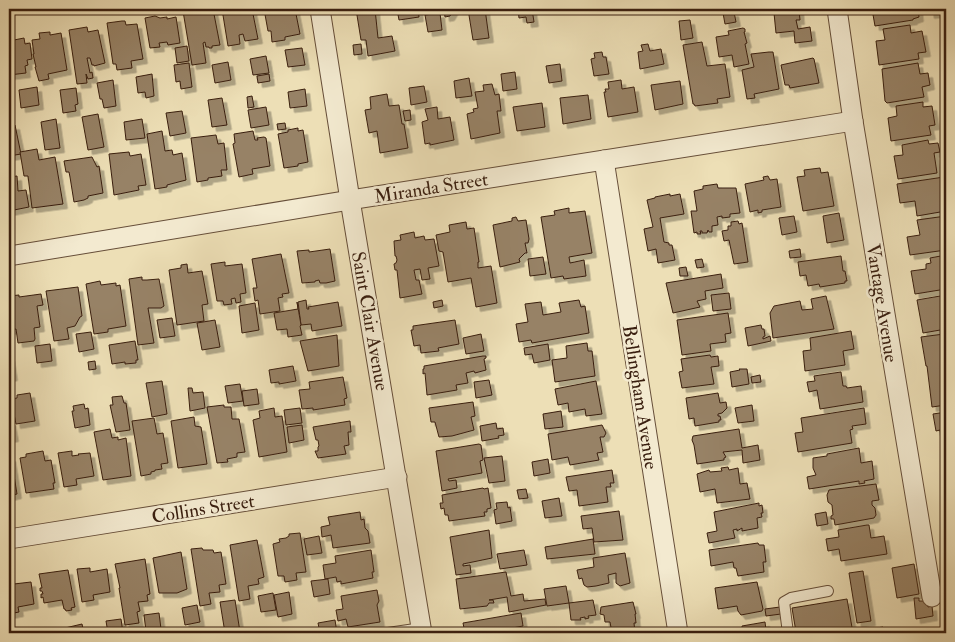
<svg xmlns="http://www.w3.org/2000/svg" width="955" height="642" viewBox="0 0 955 642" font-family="'IM FELL Double Pica',serif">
  <defs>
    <filter id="shadow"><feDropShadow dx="4.5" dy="4.5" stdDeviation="0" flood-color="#0004"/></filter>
  </defs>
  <rect width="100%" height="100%" fill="#eddfb6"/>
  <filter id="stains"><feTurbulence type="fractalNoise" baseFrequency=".004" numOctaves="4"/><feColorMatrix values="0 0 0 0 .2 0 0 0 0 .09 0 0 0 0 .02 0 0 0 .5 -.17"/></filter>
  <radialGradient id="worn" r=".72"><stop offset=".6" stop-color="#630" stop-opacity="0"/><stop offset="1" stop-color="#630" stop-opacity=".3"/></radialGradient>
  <g fill="#978266" stroke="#391e0f" filter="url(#shadow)">
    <path d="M 199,9 L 213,9 L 220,45 L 212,46 L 212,48 L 209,48 L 209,47 L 206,47 L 205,42 L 203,43 L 206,63 L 192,65 L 183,11 Z"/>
    <path d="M 222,9 L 252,9 L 258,39 L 245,41 L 243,34 L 239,35 L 240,44 L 228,46 Z"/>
    <path d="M 264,9 L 295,9 L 300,34 L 285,37 L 285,40 L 272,42 L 271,31 L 268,31 Z"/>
    <path d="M 356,9 L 375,9 L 378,38 L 392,36 L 395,51 L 368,56 L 366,40 L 361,40 Z"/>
    <path d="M 397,9 L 418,9 L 419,17 L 399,20 Z"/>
    <path d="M 444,9 L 454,9 L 450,16 L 445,17 Z"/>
    <path d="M 468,9 L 485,9 L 489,38 L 473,40 Z"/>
    <path d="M 518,9 L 532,9 L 534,22 L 527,23 L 526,17 L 519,18 Z"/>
    <path d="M 781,9 L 791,9 L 791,10 L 799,9 L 800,20 L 796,20 L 798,29 L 810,27 L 812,41 L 795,43 L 794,31 L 776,33 L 774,13 L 782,12 Z"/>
    <path d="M 872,9 L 918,9 L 919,17 L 913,19 L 913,20 L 875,26 Z"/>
    <path d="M 929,9 L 944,9 L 945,12 L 930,14 Z"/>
    <path d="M 734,12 L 736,22 L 725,24 L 723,13 Z"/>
    <path d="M 440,13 L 442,30 L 428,32 L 425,15 Z"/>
    <path d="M 155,16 L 160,18 L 167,17 L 167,19 L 176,17 L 180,43 L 168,45 L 167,42 L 159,43 L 160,47 L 150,48 L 145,18 Z"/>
    <path d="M 690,20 L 693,38 L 681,40 L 679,21 Z"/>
    <path d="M 122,21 L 125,21 L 126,25 L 137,24 L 143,59 L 131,61 L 132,68 L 117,70 L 116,64 L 113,64 L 107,23 Z"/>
    <path d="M 910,25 L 911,33 L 922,31 L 926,52 L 918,53 L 919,59 L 879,65 L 876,41 L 885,40 L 883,29 Z"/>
    <path d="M 87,27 L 88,32 L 98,30 L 105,63 L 94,66 L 94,65 L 92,65 L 90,58 L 87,58 L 90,73 L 92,72 L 93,78 L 88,79 L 86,74 L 87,83 L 77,84 L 69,30 Z"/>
    <path d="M 743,28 L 745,29 L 745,32 L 744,32 L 747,43 L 745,44 L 749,64 L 734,67 L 732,55 L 719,57 L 716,37 L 729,35 L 728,31 Z"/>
    <path d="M 50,32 L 50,35 L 61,33 L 67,70 L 48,74 L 49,79 L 39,81 L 35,67 L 36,67 L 33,54 L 34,54 L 32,40 L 40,39 L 39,33 Z"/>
    <path d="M 24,38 L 25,44 L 30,43 L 32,59 L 27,60 L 28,65 L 25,66 L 26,73 L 9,75 L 9,41 Z"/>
    <path d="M 702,42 L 707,66 L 725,64 L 730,97 L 717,99 L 718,103 L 695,106 L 694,104 L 693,104 L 683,45 Z"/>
    <path d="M 361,44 L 362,54 L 354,55 L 353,45 Z"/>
    <path d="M 648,44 L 650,51 L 661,49 L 664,64 L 640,69 L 638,52 L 643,51 L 641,45 Z"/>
    <path d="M 187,46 L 189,61 L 177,63 L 175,48 Z"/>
    <path d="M 302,48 L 305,65 L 288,67 L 285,50 Z"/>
    <path d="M 602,52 L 603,57 L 606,57 L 609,74 L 594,76 L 591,59 L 595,58 L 594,53 Z"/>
    <path d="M 769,52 L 773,52 L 779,89 L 754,94 L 755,98 L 747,99 L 742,70 L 754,67 L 751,54 Z"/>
    <path d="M 266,56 L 269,73 L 253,75 L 250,59 Z"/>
    <path d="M 813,58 L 814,59 L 819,83 L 790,88 L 789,85 L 785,85 L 781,65 Z"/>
    <path d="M 228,62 L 231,80 L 215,83 L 212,65 Z"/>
    <path d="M 189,63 L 192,87 L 181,89 L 180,81 L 176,82 L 174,65 Z"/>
    <path d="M 918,63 L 920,74 L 928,73 L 930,85 L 922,87 L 924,97 L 887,103 L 885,101 L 882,69 Z"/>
    <path d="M 560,64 L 562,81 L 549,83 L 546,66 Z"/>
    <path d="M 515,72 L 517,89 L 503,91 L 501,74 Z"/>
    <path d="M 152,74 L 154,96 L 146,98 L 145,92 L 138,93 L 136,77 Z"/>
    <path d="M 269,74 L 270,81 L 258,83 L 257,76 Z"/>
    <path d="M 469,78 L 472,96 L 456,98 L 454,81 Z"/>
    <path d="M 113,80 L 116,106 L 104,108 L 102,99 L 100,99 L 97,83 Z"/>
    <path d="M 621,80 L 622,89 L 634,87 L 638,112 L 608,117 L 604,92 L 606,92 L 605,89 L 609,89 L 608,82 Z"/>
    <path d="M 680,81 L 683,104 L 655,110 L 651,85 Z"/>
    <path d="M 492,84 L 495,95 L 499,94 L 501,111 L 497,111 L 500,133 L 471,139 L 467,114 L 474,112 L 473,109 L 478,108 L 475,92 L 484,91 L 483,85 Z"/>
    <path d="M 424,86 L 427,102 L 411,105 L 409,88 Z"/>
    <path d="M 37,87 L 39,105 L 21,108 L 19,90 Z"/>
    <path d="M 76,88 L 78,104 L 75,105 L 76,111 L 63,113 L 60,90 Z"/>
    <path d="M 305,89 L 307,106 L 290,108 L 288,92 Z"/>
    <path d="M 387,94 L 389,106 L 399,105 L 402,124 L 404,124 L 408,148 L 380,153 L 377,131 L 369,133 L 365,110 L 371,109 L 370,97 Z"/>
    <path d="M 588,95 L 591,119 L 563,124 L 560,98 Z"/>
    <path d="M 252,96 L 254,107 L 248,108 L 247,97 Z"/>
    <path d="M 222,98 L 227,125 L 212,127 L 208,100 Z"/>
    <path d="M 923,102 L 923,107 L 932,106 L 935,125 L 929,126 L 931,135 L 891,141 L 888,118 L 897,116 L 896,106 Z"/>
    <path d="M 542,103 L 545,127 L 517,131 L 513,107 Z"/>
    <path d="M 266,107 L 269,125 L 251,128 L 248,110 Z"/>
    <path d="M 437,107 L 438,119 L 450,117 L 454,140 L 430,145 L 430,143 L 425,144 L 422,122 L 428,120 L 425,109 Z"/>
    <path d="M 410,110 L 411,120 L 405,121 L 403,111 Z"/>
    <path d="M 182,111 L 186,133 L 170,136 L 166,113 Z"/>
    <path d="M 98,114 L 104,147 L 88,150 L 82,117 Z"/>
    <path d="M 56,119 L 60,148 L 45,150 L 41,122 Z"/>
    <path d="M 142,119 L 145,138 L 126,140 L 124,122 Z"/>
    <path d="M 285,123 L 286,129 L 278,130 L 277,124 Z"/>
    <path d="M 15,125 L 21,154 L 9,156 L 9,126 Z"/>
    <path d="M 298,128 L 298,131 L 303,130 L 308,162 L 298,164 L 298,166 L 284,168 L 278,134 L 288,132 L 288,130 Z"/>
    <path d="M 162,131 L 165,151 L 172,150 L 173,155 L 182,153 L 186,180 L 167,185 L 167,187 L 155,189 L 147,134 Z"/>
    <path d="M 253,131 L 255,140 L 258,140 L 257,138 L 264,137 L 266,138 L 270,166 L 252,169 L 253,174 L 239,177 L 233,144 L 235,143 L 234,134 Z"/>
    <path d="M 216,135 L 218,144 L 224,143 L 227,170 L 221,170 L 222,176 L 208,178 L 208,180 L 197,182 L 191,138 Z"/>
    <path d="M 928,140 L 929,144 L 938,143 L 940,152 L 934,153 L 937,173 L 898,179 L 894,156 L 903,155 L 902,145 Z"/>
    <path d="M 37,149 L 39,160 L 55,157 L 63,204 L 32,208 L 28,176 L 24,176 L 20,152 Z"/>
    <path d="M 129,152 L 130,156 L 141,154 L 146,185 L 138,186 L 139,190 L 114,195 L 109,154 Z"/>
    <path d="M 92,157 L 97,167 L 99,166 L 103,193 L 88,196 L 88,198 L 84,200 L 74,202 L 70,177 L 69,172 L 66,172 L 64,161 Z"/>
    <path d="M 820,168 L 821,173 L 828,172 L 834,206 L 803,211 L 797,177 L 805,176 L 804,170 Z"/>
    <path d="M 9,170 L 10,177 L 17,176 L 18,191 L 26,190 L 29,207 L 9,211 Z"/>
    <path d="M 768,176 L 770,180 L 777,179 L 781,207 L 762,210 L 762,212 L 758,213 L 758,210 L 750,212 L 745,184 L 764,180 L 763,177 Z"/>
    <path d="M 944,177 L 946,190 L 946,211 L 917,216 L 915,201 L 900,203 L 897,184 Z"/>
    <path d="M 717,184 L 718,188 L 736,188 L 740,213 L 730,214 L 730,217 L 722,218 L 722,216 L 717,217 L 718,225 L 712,226 L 712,232 L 709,232 L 708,230 L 707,233 L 702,233 L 702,231 L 700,231 L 701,234 L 697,234 L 697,232 L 694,233 L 691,211 L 697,211 L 694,191 L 703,189 L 703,186 Z"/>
    <path d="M 670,194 L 670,196 L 680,194 L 684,214 L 660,218 L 664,242 L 669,243 L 669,245 L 672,245 L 675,260 L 658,263 L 656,249 L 648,251 L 644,229 L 653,227 L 647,200 L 655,198 L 655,197 Z"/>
    <path d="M 569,208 L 569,213 L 585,211 L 592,253 L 569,257 L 570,263 L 584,260 L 586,276 L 564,279 L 563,276 L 551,278 L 541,217 L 555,215 L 554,211 Z"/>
    <path d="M 839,213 L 844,240 L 827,243 L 823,216 Z"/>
    <path d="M 794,216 L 797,232 L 782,235 L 779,218 Z"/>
    <path d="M 946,216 L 946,250 L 910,255 L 907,237 L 920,235 L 917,220 Z"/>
    <path d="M 516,217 L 518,221 L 526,220 L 529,239 L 528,243 L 525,243 L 527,253 L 525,253 L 519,259 L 520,262 L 500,267 L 493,225 L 512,221 L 512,218 Z"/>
    <path d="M 738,221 L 739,224 L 742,223 L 748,262 L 734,264 L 729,240 L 724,241 L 722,231 L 728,230 L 728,226 L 731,226 L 731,222 Z"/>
    <path d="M 466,222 L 467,229 L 474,228 L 479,262 L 478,262 L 478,268 L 491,266 L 497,303 L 476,307 L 471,278 L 448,282 L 443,252 L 439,251 L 436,235 L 450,232 L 449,225 Z"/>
    <path d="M 414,232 L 415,238 L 424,236 L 425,240 L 434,239 L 439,266 L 428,268 L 430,279 L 422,280 L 420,269 L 414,270 L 416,280 L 419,280 L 422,294 L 400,298 L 397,270 L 395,270 L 394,264 L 396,263 L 397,260 L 396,256 L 395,256 L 394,241 L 401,240 L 400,235 Z"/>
    <path d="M 330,249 L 335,281 L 326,283 L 320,283 L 319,280 L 315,281 L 315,282 L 302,283 L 297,251 L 309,250 L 309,252 Z"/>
    <path d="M 800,249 L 801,257 L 790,258 L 789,251 Z"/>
    <path d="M 281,254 L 289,293 L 282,294 L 283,297 L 278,298 L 280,311 L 260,314 L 258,300 L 255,301 L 253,288 L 257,288 L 252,259 Z"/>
    <path d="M 946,255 L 946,289 L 915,294 L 911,271 L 926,269 L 926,264 L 931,263 L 930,258 Z"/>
    <path d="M 841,256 L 843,271 L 845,271 L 847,281 L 845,281 L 845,283 L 820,287 L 819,284 L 808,286 L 806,275 L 800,276 L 798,262 Z"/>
    <path d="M 543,257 L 546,274 L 530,276 L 528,259 Z"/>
    <path d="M 702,259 L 704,267 L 697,268 L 695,260 Z"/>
    <path d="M 225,262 L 225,266 L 242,264 L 246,293 L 240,294 L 241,302 L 236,303 L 235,298 L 231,299 L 232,304 L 224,305 L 223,301 L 217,301 L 211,264 Z"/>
    <path d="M 187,264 L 188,273 L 202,271 L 208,304 L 202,305 L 204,321 L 177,325 L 169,270 L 181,268 L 181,265 Z"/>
    <path d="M 686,267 L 688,276 L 680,276 L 679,268 Z"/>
    <path d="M 721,274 L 723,288 L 705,291 L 706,299 L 697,301 L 700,307 L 673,313 L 666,283 Z"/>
    <path d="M 142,277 L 142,280 L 147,280 L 159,279 L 164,306 L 161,308 L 148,308 L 154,343 L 138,345 L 129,279 Z"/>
    <path d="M 100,281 L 101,285 L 116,283 L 116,286 L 120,285 L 126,326 L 108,329 L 108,332 L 94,334 L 86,284 Z"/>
    <path d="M 78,287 L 82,316 L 80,317 L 75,326 L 67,328 L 69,339 L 54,341 L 46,291 Z"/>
    <path d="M 729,293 L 731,309 L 713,311 L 711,295 Z"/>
    <path d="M 41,294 L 43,305 L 37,306 L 40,327 L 34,328 L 35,339 L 34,341 L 18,343 L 16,329 L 9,330 L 9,296 L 19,295 L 19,297 Z"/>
    <path d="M 946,295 L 946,329 L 923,333 L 917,300 Z"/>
    <path d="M 826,296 L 834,329 L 773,338 L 770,313 L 774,306 L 800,301 L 802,310 L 813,309 L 811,299 Z"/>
    <path d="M 306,300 L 307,309 L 309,309 L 308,307 L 338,302 L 342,326 L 312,331 L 311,324 L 301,325 L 298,302 Z"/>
    <path d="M 442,300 L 443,306 L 434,308 L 433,302 Z"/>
    <path d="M 579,300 L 581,307 L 585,306 L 589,333 L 532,343 L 531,340 L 519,342 L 516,324 L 528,322 L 525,304 L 541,302 L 543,315 L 561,312 L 559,303 Z"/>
    <path d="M 297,302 L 301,325 L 300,326 L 302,335 L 288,337 L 287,329 L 277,330 L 274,313 L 298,309 Z"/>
    <path d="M 255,303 L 259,330 L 242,333 L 239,306 Z"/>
    <path d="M 728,313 L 731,333 L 725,334 L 726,342 L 710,344 L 711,351 L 682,355 L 677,320 Z"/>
    <path d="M 172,318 L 175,336 L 160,338 L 157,320 Z"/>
    <path d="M 215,320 L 220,347 L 202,350 L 197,323 Z"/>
    <path d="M 455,320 L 459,344 L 438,348 L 439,351 L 421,353 L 420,345 L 414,346 L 411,330 L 413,330 L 413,326 Z"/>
    <path d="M 761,325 L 762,329 L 764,329 L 765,336 L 763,337 L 763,339 L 770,336 L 771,341 L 748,346 L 745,328 Z"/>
    <path d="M 851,331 L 854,349 L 843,351 L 845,365 L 805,371 L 803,351 L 811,350 L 810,338 Z"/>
    <path d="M 91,332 L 94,349 L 79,352 L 76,334 Z"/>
    <path d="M 481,334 L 484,351 L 466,354 L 463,338 Z"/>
    <path d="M 944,334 L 946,350 L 946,405 L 932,407 L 927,366 L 926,366 L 921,337 Z"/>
    <path d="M 337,335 L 339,366 L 308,371 L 300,341 Z"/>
    <path d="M 135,341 L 138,360 L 136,360 L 136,363 L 125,364 L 125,362 L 112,364 L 109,345 Z"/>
    <path d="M 587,343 L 588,351 L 592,351 L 595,376 L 555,382 L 552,360 L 567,358 L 566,346 Z"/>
    <path d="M 50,344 L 52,361 L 37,363 L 35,346 Z"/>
    <path d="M 548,344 L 550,360 L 534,363 L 532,354 L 525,355 L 524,348 Z"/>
    <path d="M 710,355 L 711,357 L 718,356 L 719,366 L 711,367 L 714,384 L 682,388 L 679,372 L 683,371 L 681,359 Z"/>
    <path d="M 483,356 L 486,356 L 486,358 L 484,359 L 486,370 L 475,373 L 474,371 L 466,373 L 468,383 L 456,385 L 457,390 L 427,395 L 425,373 L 423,374 L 423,369 L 424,369 L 424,366 Z"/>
    <path d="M 9,357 L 10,357 L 13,376 L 9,377 Z"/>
    <path d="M 95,361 L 96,369 L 89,370 L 88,362 Z"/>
    <path d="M 293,366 L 296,381 L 279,384 L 279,382 L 271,383 L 269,370 Z"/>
    <path d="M 739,369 L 747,369 L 749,384 L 732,387 L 730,372 L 740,370 Z"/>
    <path d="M 841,372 L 843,386 L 846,386 L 847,388 L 861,386 L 863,402 L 820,409 L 817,390 L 809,392 L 807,382 L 815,381 L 814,376 Z"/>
    <path d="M 760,375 L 761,382 L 752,383 L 751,377 Z"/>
    <path d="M 343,377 L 347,398 L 344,399 L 345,405 L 313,410 L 313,408 L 302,409 L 299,390 L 310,389 L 309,382 Z"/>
    <path d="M 489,380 L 492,395 L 476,398 L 474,382 Z"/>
    <path d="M 162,381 L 167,414 L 152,417 L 146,383 Z"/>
    <path d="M 596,381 L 602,414 L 586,416 L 585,409 L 569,412 L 568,403 L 558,405 L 555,389 Z"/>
    <path d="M 240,384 L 243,401 L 228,403 L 225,386 Z"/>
    <path d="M 188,388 L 192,388 L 193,393 L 203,392 L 205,408 L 190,411 Z"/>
    <path d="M 257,389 L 259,404 L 244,406 L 242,391 Z"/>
    <path d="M 30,393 L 35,421 L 16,424 L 11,399 L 17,398 L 17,395 Z"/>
    <path d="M 718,393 L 720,403 L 726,402 L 727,408 L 722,413 L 718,414 L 718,416 L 720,416 L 721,420 L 719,420 L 719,422 L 695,426 L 694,418 L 689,419 L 686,398 Z"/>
    <path d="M 122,396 L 124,403 L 126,403 L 130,430 L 116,432 L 110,405 L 113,405 L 112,397 Z"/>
    <path d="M 473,402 L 475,416 L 471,417 L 474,430 L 452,436 L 439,437 L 435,422 L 431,422 L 429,408 Z"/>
    <path d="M 84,404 L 85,409 L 88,408 L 90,425 L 75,428 L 72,411 L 74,411 L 73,406 Z"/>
    <path d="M 224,405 L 224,407 L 231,407 L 232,419 L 239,419 L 245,452 L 237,453 L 237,457 L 227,459 L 228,462 L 217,463 L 207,407 Z"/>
    <path d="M 752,405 L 754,421 L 738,423 L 735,408 Z"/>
    <path d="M 274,408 L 275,417 L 282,416 L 287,452 L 259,457 L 253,420 L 260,418 L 259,411 Z"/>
    <path d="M 300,408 L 302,423 L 286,425 L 284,410 Z"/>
    <path d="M 864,408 L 866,424 L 852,426 L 853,429 L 850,430 L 852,443 L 798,452 L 795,433 L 803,432 L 801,418 Z"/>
    <path d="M 561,411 L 563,427 L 545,429 L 543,414 Z"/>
    <path d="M 946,412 L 946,445 L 943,446 L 940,430 L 936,431 L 933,414 Z"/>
    <path d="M 194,417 L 195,426 L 201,427 L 207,464 L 178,468 L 171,421 Z"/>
    <path d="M 154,418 L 157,434 L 163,433 L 168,463 L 161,464 L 162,469 L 155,470 L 155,471 L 151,472 L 151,474 L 141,476 L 132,421 Z"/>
    <path d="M 11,421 L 14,437 L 9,438 L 9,422 Z"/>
    <path d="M 350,421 L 351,432 L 348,432 L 349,445 L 344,446 L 346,454 L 318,458 L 315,451 L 318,451 L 318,447 L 319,446 L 318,440 L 316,440 L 313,427 Z"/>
    <path d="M 496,423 L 497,429 L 503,428 L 504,435 L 498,436 L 499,438 L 482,441 L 480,426 Z"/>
    <path d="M 302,425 L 304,440 L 289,443 L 287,427 Z"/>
    <path d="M 602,425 L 606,433 L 604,437 L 600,437 L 603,452 L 597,453 L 599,460 L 570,465 L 568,457 L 552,460 L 548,434 Z"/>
    <path d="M 110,429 L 112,438 L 118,437 L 118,440 L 126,438 L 131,476 L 103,480 L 94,432 Z"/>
    <path d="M 739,429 L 742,448 L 758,445 L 760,460 L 743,463 L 742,450 L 723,452 L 726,457 L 724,458 L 724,460 L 697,464 L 694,445 L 692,440 L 693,436 Z"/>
    <path d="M 479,444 L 481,445 L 483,460 L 480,461 L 482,473 L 448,479 L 449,481 L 456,480 L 457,488 L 442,491 L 436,451 Z"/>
    <path d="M 859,448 L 861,463 L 872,461 L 874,479 L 864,481 L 865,483 L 859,484 L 859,481 L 809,489 L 807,477 L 816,475 L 813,468 L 813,458 L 827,456 L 827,454 Z"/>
    <path d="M 944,450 L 946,450 L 946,485 L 945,485 L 942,466 L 946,466 Z"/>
    <path d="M 43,451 L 45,461 L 51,460 L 55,483 L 53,483 L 54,489 L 26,493 L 20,458 L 26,457 L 26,454 Z"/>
    <path d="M 72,451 L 72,456 L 79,455 L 78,454 L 90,453 L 94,476 L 76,479 L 77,485 L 64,487 L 58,453 Z"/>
    <path d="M 502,456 L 505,481 L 489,483 L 484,458 Z"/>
    <path d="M 9,457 L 11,457 L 17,494 L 9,496 Z"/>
    <path d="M 548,459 L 550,473 L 534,476 L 532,462 Z"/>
    <path d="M 728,467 L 729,470 L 738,468 L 740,484 L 747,483 L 750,499 L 717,503 L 715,489 L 700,492 L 697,474 L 709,470 L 710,472 L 722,471 L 721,468 Z"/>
    <path d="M 612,470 L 614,483 L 610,483 L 611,487 L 606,487 L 608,502 L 579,506 L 577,490 L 569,491 L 566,477 Z"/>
    <path d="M 876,484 L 879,500 L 872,501 L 872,505 L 875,508 L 876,515 L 874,518 L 835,525 L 834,519 L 831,519 L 831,516 L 833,515 L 832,505 L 828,502 L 827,495 L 829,490 Z"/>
    <path d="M 483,488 L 484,489 L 488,488 L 491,508 L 487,509 L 487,512 L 484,512 L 485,516 L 449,521 L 448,515 L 445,515 L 444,508 L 441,509 L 440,503 L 443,503 L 442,495 Z"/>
    <path d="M 526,489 L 528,498 L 519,499 L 517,490 Z"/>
    <path d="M 559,498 L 562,516 L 545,518 L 542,501 Z"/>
    <path d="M 507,502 L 508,508 L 510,507 L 512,521 L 496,524 L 494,510 L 497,509 L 496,503 Z"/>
    <path d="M 759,503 L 759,506 L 762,505 L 763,513 L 761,513 L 762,517 L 757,518 L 758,528 L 742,531 L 742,528 L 737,531 L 737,529 L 733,530 L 735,538 L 709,543 L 707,533 L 717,531 L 714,512 Z"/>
    <path d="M 619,511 L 623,540 L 594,542 L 592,528 L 583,529 L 581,516 Z"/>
    <path d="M 360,512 L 361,520 L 364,519 L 365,528 L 368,531 L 370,543 L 333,548 L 331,535 L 322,537 L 321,527 L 330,525 L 328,517 Z"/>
    <path d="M 826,512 L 828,524 L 817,526 L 815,514 Z"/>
    <path d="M 867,525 L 869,525 L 871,538 L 884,536 L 887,554 L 841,561 L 839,549 L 828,551 L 826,539 L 839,537 L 838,530 Z"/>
    <path d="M 489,530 L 492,558 L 463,564 L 463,566 L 470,565 L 471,573 L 456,575 L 450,537 Z"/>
    <path d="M 300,533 L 306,572 L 296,573 L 297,580 L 285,582 L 284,576 L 278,576 L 273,544 L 280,542 L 279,539 L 286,538 L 289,536 L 289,534 Z"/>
    <path d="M 319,536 L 322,553 L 307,555 L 304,539 Z"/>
    <path d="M 593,539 L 595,554 L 547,559 L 545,547 Z"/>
    <path d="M 257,540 L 264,577 L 258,579 L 259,584 L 248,586 L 250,599 L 239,601 L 230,545 Z"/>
    <path d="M 758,543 L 759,545 L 764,545 L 766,562 L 763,562 L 764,572 L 738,576 L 736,568 L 734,568 L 733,562 L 711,566 L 709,550 Z"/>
    <path d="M 202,548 L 203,550 L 213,550 L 214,553 L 221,552 L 226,584 L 219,585 L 220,592 L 209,593 L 211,604 L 200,606 L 191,549 Z"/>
    <path d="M 371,550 L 374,572 L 372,572 L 373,578 L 341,584 L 341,581 L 337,582 L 336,577 L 325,579 L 323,565 L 336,563 L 335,556 Z"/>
    <path d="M 524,550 L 527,565 L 500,569 L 497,554 Z"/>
    <path d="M 181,552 L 187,589 L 177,593 L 159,593 L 153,558 Z"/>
    <path d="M 625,553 L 630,583 L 620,586 L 616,583 L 616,573 L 608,575 L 609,583 L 596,586 L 587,587 L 584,585 L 582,578 L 579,579 L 577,570 L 594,567 L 593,558 Z"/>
    <path d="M 145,559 L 150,594 L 147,595 L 148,601 L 138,602 L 140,611 L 137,612 L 139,623 L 125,625 L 119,588 L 120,588 L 115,564 Z"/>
    <path d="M 914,564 L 919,594 L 897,598 L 892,568 Z"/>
    <path d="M 90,568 L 90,572 L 107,569 L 110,592 L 93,595 L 94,600 L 82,602 L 77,569 Z"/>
    <path d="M 68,570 L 75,607 L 71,608 L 72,610 L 66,611 L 65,609 L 64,609 L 62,600 L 44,603 L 43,597 L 41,598 L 41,594 L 43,594 L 42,591 L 40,591 L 40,588 L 42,588 L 39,574 Z"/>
    <path d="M 863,571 L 871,621 L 857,623 L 849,573 Z"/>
    <path d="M 506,572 L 511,596 L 523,594 L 524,601 L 545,599 L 546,605 L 509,612 L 507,597 L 489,600 L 493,600 L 494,603 L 489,603 L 487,606 L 460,609 L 456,579 Z"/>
    <path d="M 14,579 L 14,584 L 31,582 L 34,604 L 18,607 L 19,612 L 9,614 L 9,580 Z"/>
    <path d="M 328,579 L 330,594 L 314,597 L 311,581 Z"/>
    <path d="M 757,582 L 763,609 L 762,611 L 741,615 L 738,611 L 737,606 L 718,609 L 715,588 Z"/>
    <path d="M 566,586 L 569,603 L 547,606 L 544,589 Z"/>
    <path d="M 377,590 L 379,601 L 377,605 L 380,622 L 348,627 L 346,619 L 338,621 L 336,610 L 343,609 L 341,596 Z"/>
    <path d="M 289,592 L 292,614 L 278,617 L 274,595 Z"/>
    <path d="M 273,593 L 276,610 L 261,612 L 258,596 Z"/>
    <path d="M 914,598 L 919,598 L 919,601 L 927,601 L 928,607 L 932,606 L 933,616 L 916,619 Z"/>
    <path d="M 847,599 L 853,633 L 807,633 L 807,630 L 796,632 L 792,608 Z"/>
    <path d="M 235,600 L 240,632 L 225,633 L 220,602 Z"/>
    <path d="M 593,600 L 596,615 L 588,616 L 589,618 L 585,619 L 585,617 L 580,618 L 581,620 L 571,620 L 569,603 Z"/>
    <path d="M 633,602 L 636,614 L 635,614 L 636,623 L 634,623 L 635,633 L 612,633 L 610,622 L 605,622 L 604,615 L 600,614 L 601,607 Z"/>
    <path d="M 197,605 L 200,622 L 185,625 L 182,608 Z"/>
    <path d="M 780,607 L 781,614 L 766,616 L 765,609 Z"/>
    <path d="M 159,613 L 161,629 L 146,631 L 144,615 Z"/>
    <path d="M 521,613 L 523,626 L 507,629 L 508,633 L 465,633 L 463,623 Z"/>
    <path d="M 121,619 L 123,633 L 108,633 L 106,621 Z"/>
    <path d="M 335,620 L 337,633 L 320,633 L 318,623 Z"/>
    <path d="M 765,622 L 766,630 L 774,629 L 774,633 L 742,633 L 742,626 Z"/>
    <path d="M 82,624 L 84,633 L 66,633 L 65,628 Z"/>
    <path d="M 883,627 L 884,633 L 888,633 L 869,633 L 869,629 Z"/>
  </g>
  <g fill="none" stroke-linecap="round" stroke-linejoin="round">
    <g stroke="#664e39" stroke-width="12">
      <g id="service">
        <path d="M 388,633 L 422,628"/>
        <path d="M 788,633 L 784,602 L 791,598 L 828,591"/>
      </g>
    </g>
    <g stroke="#664e39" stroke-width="21">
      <g id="minor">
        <path d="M 320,9 L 350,200 L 422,633"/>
        <path d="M 837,9 L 853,121 L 932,597"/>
        <path d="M 604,160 L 678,633"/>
        <path d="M 9,256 L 350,200 L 853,121"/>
        <path d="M 9,539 L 397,477"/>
      </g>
    </g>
    <use href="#service" stroke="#f3ead0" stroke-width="10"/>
    <use href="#minor" stroke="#f3ead0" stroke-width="19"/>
  </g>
  <g text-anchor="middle" stroke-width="5" stroke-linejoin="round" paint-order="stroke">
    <g font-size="19" fill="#391e0f" stroke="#f3ead0">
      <text transform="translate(431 187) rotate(-9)" y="7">Miranda Street</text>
      <text transform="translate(883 303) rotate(81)" y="7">Vantage Avenue</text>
      <text transform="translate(371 321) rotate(80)" y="7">Saint Clair Avenue</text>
      <text transform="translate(641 397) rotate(81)" y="7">Bellingham Avenue</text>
      <text transform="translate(203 508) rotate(-9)" y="7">Collins Street</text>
    </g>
  </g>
  <rect width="955" height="642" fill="none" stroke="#eddfb6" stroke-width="30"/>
  <rect x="10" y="10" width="935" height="622" fill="none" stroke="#391e0f" stroke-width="2.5"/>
  <rect x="15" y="15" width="925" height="612" fill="none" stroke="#391e0f"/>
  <rect width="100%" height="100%" filter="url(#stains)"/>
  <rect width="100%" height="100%" fill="url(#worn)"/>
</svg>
